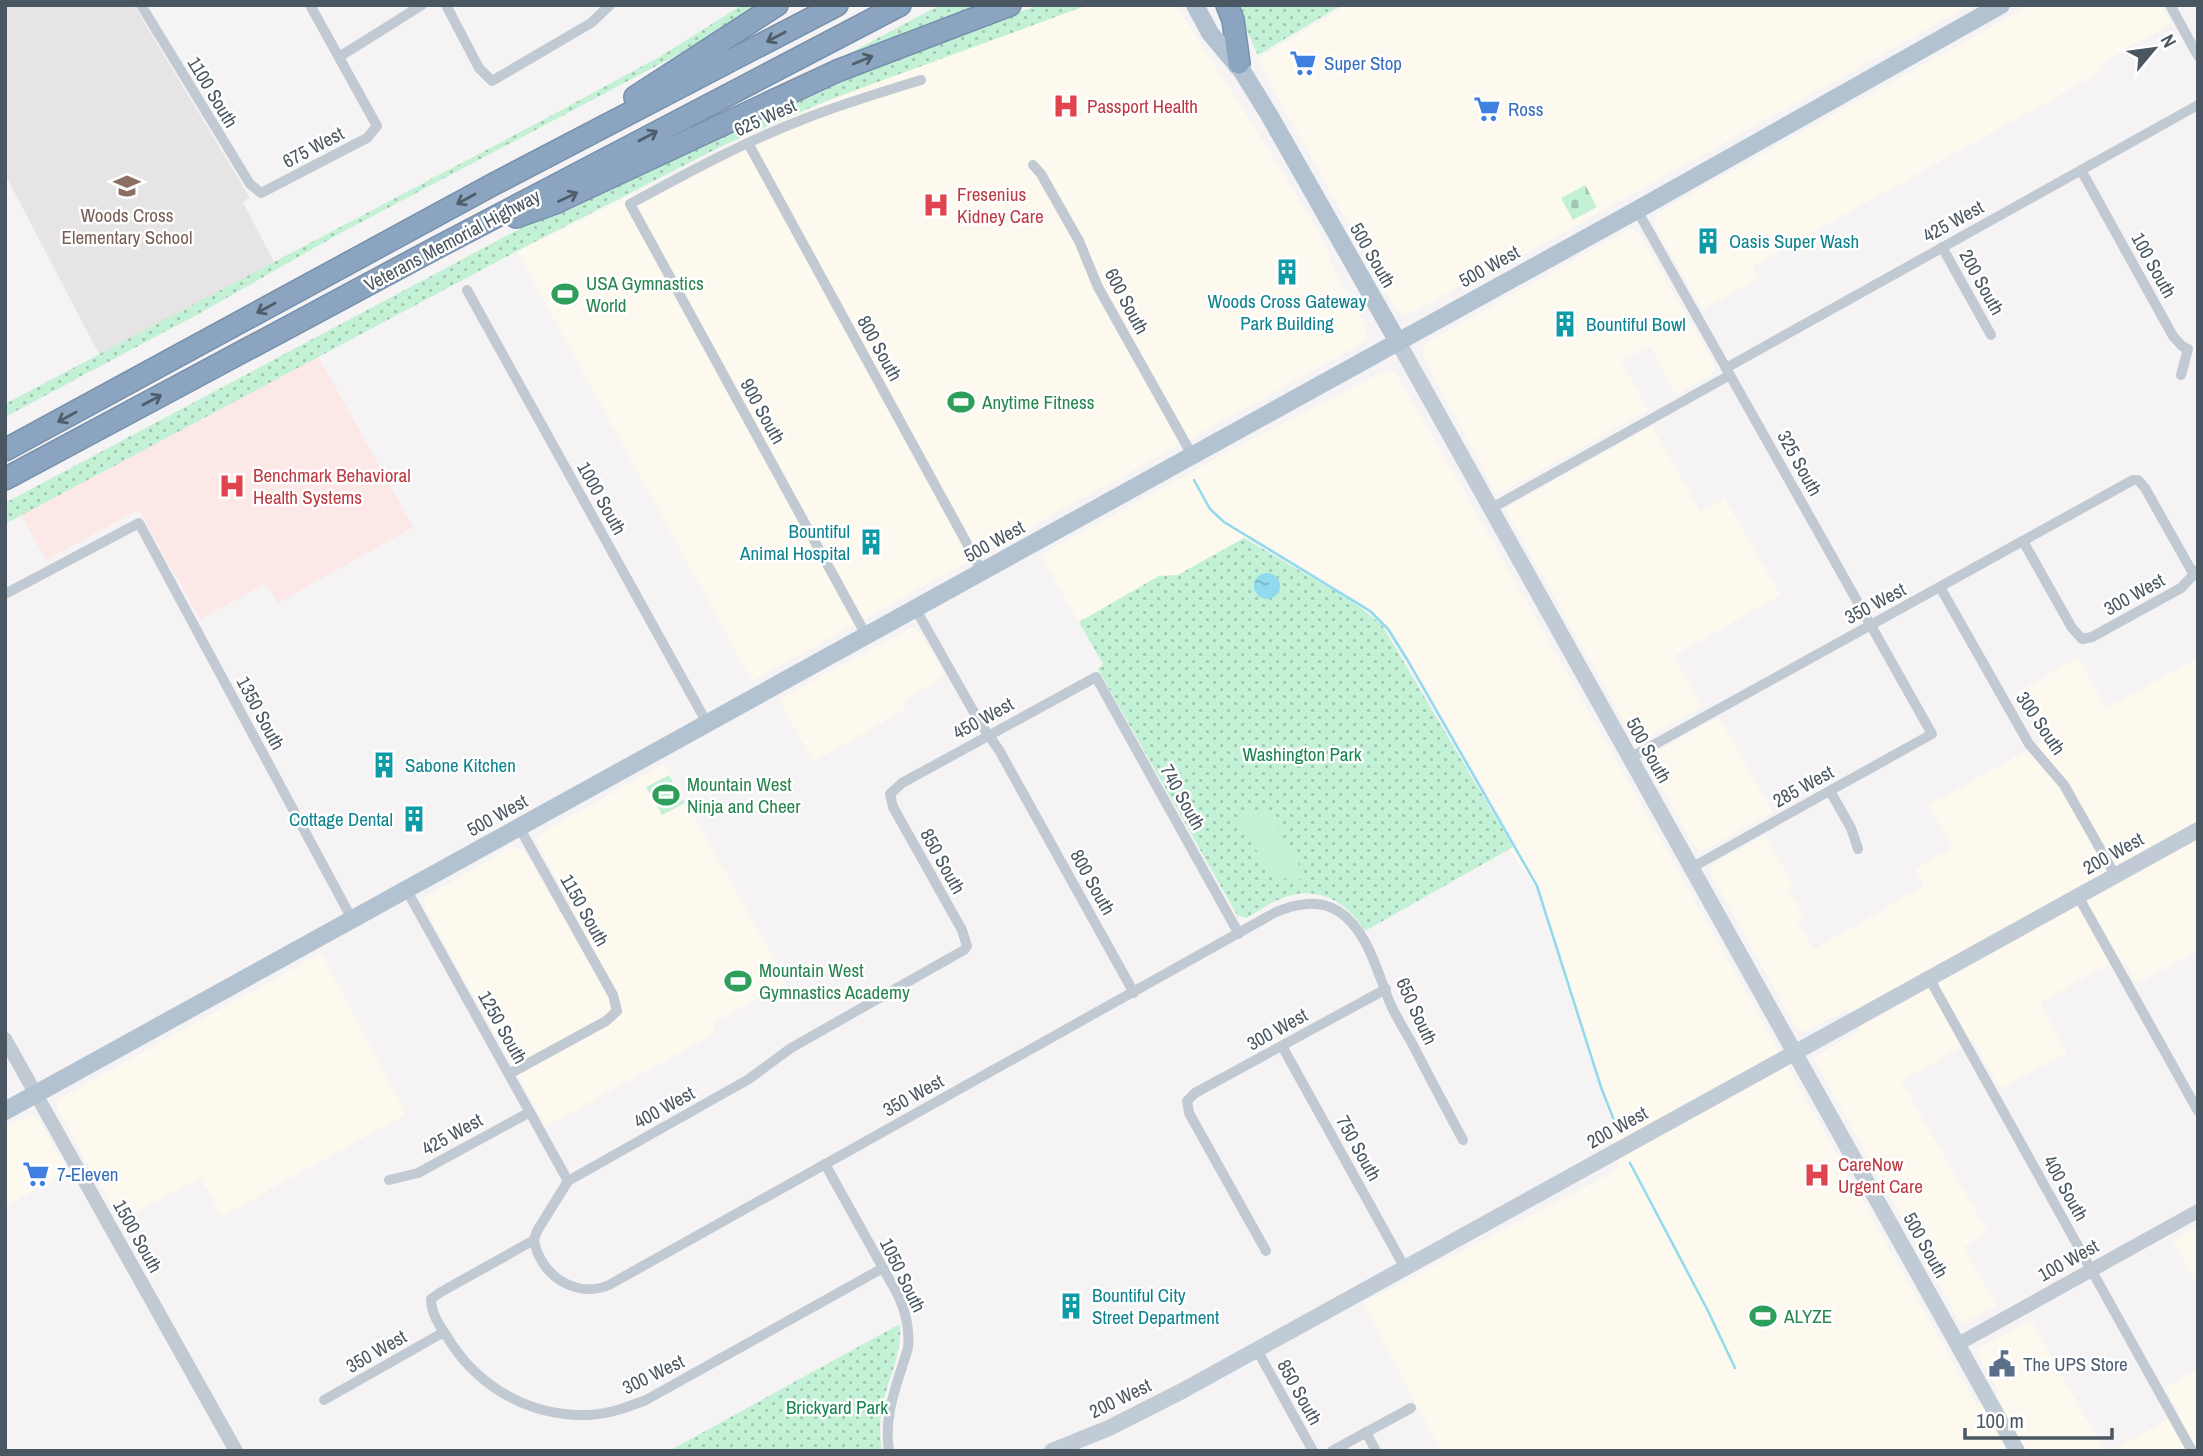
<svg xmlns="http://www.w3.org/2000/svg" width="2203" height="1456" viewBox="0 0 2203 1456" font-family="'Archivo Narrow',sans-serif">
  <defs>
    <pattern id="green-dots" width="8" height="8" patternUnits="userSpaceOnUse" patternTransform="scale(1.75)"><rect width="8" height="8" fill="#c3f1d5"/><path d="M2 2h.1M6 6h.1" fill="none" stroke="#a0c6b0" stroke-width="1.8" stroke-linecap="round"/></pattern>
    <pattern id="cemetery-stones" width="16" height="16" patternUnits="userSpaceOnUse" patternTransform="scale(1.75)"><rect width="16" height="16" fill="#c3f1d5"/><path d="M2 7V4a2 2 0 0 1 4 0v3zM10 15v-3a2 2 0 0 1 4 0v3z" fill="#a0c6b0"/></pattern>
    <pattern id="water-ripples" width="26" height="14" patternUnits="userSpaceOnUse" patternTransform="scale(1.75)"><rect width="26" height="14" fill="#90daee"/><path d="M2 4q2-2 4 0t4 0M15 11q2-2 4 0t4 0" fill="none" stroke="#78b4c4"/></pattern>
  </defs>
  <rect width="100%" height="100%" fill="#f5f3f3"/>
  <g fill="#fdf9ef">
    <path d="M 1061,5 L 1176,5 L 1267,147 L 1320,234 L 1335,271 L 1366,327 L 1366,339 L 1361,344 L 752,681 L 517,251 L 792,117 Z"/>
    <path d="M 1347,5 L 1971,5 L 1523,255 L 1465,283 L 1413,312 L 1403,314 L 1393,305 L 1257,59 Z"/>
    <path d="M 2030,5 L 2161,5 L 2171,23 L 2098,65 L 2101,72 L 1752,266 L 1759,278 L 1703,310 L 1654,224 L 1657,213 Z"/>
    <path d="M 1631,228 L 1640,234 L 1713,362 L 1714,370 L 1709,376 L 1676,395 L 1650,346 L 1621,361 L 1648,410 L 1502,492 L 1495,492 L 1424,358 L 1422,351 L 1425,343 Z"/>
    <path d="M 1384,371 L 1394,372 L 1398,376 L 1622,770 L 1977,1405 L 1999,1393 L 1978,1355 L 1978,1349 L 2031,1320 L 2104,1451 L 1441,1451 L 1363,1303 L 1619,1169 L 1612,1143 L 1613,1126 L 1540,894 L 1509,849 L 1517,845 L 1394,633 L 1373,611 L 1361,602 L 1249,535 L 1178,575 L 1159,576 L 1079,622 L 1041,555 L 1231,450 Z"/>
    <path d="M 1652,426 L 1700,512 L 1725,499 L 1780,595 L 1674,656 L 1702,707 L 1639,741 L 1632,736 L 1506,511 L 1510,506 Z"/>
    <path d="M 912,627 L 920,632 L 945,676 L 902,701 L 906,709 L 813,762 L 779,699 Z"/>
    <path d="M 2078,658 L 2106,708 L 2198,658 L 2198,951 L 2137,984 L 2122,957 L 2040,1002 L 2067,1053 L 2000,1089 L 1973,1040 L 1901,1081 L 1988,1233 L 1964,1247 L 1996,1306 L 1963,1323 L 1958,1319 L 1813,1058 L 1860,1030 L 1848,1009 L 1805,1032 L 1796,1028 L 1709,871 L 1713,864 L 1765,835 L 1793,885 L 1788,888 L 1804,916 L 1797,920 L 1814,949 L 1924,886 L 1915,869 L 1952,848 L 1929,805 L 2047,739 L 2017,692 Z"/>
    <path d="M 1719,717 L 1773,812 L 1708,848 L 1699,850 L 1694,846 L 1647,762 L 1651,755 Z"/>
    <path d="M 664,763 L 787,982 L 712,1024 L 716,1033 L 546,1126 L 425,909 L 424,898 L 511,847 L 517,847 L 525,852 L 560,914 L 572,907 L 538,845 L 536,840 L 538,835 Z"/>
    <path d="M 321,953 L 406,1114 L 222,1216 L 200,1177 L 120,1221 L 57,1109 L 57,1100 Z"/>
    <path d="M 32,1114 L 37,1117 L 68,1171 L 5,1207 L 5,1127 Z"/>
    <path d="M 2198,1227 L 2198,1285 L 2173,1241 Z"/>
    <path d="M 2198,1369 L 2198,1451 L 2112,1451 L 2179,1413 L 2165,1387 Z"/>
  </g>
  <path fill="#e6e4e5" d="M 5,5 L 134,5 L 250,198 L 243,202 L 276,266 L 102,360 L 5,174 Z"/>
  <path fill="#fce8e6" d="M 318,356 L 413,527 L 278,603 L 266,583 L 200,619 L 140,512 L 134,512 L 46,560 L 21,514 Z"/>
  <g fill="url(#green-dots)">
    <path d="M 742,5 L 762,5 L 724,30 L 337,235 L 202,312 L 5,417 L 5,404 L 543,120 L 661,56 Z"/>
    <path d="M 940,5 L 979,5 L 858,55 L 833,62 Z"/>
    <path d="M 1039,5 L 1088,5 L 826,101 L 724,145 L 517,251 L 5,524 L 5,503 L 540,218 L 854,72 Z"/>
    <path d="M 1235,5 L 1342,5 L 1258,55 Z"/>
    <path d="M 1244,538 L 1352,601 L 1382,625 L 1513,847 L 1365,931 C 1346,900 1315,884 1280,899 C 1268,904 1257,912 1246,918 L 1237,915 L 1098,669 L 1103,664 L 1079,622 L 1159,576 L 1178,575 Z"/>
    <path d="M 900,1324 C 902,1350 892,1370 885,1395 C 879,1414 879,1431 882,1451 L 669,1451 Z"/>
  </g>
  <path fill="url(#cemetery-stones)" d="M 1585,185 L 1597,207 L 1573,220 L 1561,198 Z"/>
  <g fill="#c3f1d5">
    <path d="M 669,775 L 685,803 L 662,815 L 646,787 Z"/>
    <path d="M 1265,805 L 1270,813 L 1274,813 L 1279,820 L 1276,825 L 1301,869 L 1302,876 C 1298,882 1294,881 1288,877 L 1279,882 L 1273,880 L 1237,815 L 1239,812 L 1244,817 Z"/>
  </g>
  <circle fill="url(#water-ripples)" cx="1267" cy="586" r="13"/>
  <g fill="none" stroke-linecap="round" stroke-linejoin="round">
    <g stroke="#90daee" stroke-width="2.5">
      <path d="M 1194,480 L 1210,509 L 1224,522 L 1370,611 L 1388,629 L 1408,661 L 1537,886 L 1601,1087 L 1619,1133"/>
      <path d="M 1630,1163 L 1707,1309 L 1735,1368"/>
    </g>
    <g stroke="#7690ad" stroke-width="24">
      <g id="motorway">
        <path d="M 1227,5 L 1233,20 L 1239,63"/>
        <path d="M 635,97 L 777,5"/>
        <path d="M 516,217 L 555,203 L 837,71 L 1010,5"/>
        <path d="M 5,450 L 492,185 L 837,5"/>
        <path d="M 5,479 L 436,248 L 900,5"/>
      </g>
    </g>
    <g stroke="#c1cad2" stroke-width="10">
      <path d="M 141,5 L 250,184 L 261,193 L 367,138 L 377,126 L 310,5"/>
      <path d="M 446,5 L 479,68 L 492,81 L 591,23 L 610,5"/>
      <path d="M 2170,5 L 2198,56"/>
      <path d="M 339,57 L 422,5"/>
      <path d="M 748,143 L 982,571"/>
      <path d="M 1033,165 L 1041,174 L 1079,241 L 1098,287 L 1192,455"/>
      <path d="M 2081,170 L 2173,336 L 2182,346 L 2188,349 L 2181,375"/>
      <path d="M 1637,210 L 1932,734 L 1691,868"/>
      <path d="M 1942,247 L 1991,335"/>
      <path d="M 467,290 L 707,723"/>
      <path d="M 1726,368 L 2198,105"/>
      <path d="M 1490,509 L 1730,375"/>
      <path d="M 2023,541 L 2072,628 L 2082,639 L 2092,637 L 2181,588 L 2198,570"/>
      <path d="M 1940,587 L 2029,744 L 2064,785 L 2115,875"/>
      <path d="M 5,594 L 139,523 L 352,919"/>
      <path d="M 915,608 L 980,723 L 999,750 L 1134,993"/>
      <path d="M 866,635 L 630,204 C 687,173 744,142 804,119 C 842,104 882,92 921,80"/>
      <path d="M 1630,758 L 2133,480 L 2138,480 L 2145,488 L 2194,575"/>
      <path d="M 1830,791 L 1851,828 L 1858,849"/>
      <path d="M 406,889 L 568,1181"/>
      <path d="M 2078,896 L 2198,1111"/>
      <path d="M 1929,978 L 2192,1451"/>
      <path d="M 1282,1046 L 1405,1268"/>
      <path d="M 509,1074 L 606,1021 L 617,1011 L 613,995 L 519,827"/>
      <path d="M 825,1164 L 898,1295 C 906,1312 910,1328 908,1348 C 898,1382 883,1414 889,1451"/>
      <path d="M 389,1180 L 418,1173 L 530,1112"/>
      <path d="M 534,1240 C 540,1275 575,1299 609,1285 L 1276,912 C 1296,904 1318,899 1338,911 C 1368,930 1377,972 1390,1003 C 1396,1017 1405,1031 1413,1045 C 1429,1077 1446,1108 1463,1140"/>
      <path d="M 1266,1251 L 1189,1113 L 1187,1101 L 1195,1093 L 1386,989"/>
      <path d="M 883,1268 L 646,1400 C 628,1407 609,1414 589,1415 C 533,1417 482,1390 451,1343 C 443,1330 431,1316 431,1299 L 441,1292 L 534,1240 L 537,1231 L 568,1181 L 749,1079 L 791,1048 L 964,950 L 967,946 L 962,930 L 893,807 L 890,794 L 902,783 L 1096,677 L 1239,934"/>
      <path d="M 1257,1350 L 1313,1451"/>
      <path d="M 324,1400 L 444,1332"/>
      <path d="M 1366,1432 L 1376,1451"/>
      <path d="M 1332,1451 L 1411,1408"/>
    </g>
    <g stroke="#c1cad2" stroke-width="14">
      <path d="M 5,1039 L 236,1451"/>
      <path d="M 1958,1344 L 2198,1211"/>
    </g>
    <g stroke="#c1cbd6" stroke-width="16">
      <path d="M 1398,342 L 2017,1451"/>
      <path d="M 1052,1451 L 1109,1428 L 1182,1391 L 2198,830"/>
    </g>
    <g stroke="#b3c2d1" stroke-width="18">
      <path d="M 1195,5 L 1210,33 L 1242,71 L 1268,113 L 1398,342"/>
      <path d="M 5,1111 L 1637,210 L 2001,5"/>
    </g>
    <use href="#motorway" stroke="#8ba5c1" stroke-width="21"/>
  </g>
  <defs><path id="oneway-shaft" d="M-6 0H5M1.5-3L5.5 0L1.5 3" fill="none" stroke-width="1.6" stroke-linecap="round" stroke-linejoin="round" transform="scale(1.75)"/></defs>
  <g stroke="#505e6b">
    <use href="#oneway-shaft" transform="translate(776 37) rotate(152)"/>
    <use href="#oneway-shaft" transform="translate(863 60) rotate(-22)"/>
    <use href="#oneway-shaft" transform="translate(648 136) rotate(-28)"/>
    <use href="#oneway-shaft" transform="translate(568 197) rotate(-25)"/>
    <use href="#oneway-shaft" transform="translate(466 199) rotate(151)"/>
    <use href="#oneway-shaft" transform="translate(266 308) rotate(151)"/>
    <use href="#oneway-shaft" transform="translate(152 400) rotate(-28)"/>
    <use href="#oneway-shaft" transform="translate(67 417) rotate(151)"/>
  </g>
  <defs>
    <g id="supermarket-bare" transform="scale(2.1)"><path d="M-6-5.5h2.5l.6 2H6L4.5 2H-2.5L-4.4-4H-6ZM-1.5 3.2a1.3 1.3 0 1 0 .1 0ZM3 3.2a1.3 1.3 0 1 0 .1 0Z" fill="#3f7fe0" stroke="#fff" stroke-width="2.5" paint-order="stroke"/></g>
    <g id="hospital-bare" transform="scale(2.1)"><path d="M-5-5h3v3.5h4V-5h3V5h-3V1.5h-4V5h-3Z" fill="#e0444e" stroke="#fff" stroke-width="2.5" paint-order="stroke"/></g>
    <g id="school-bare" transform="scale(2.1)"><path d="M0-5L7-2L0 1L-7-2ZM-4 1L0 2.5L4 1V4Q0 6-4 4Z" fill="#8d6e63" stroke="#fff" stroke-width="2.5" paint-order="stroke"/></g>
    <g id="building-bare" transform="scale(2.1)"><path d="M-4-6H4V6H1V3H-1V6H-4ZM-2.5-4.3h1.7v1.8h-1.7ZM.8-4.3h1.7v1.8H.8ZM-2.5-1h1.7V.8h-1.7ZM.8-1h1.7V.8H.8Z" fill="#0f9aa8" stroke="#fff" stroke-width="2.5" paint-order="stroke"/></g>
    <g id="stadium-bare" transform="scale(2.1)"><path d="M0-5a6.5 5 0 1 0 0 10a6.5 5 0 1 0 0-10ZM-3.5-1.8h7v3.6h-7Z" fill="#2e9e5b" stroke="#fff" stroke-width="2.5" paint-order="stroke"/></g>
    <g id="civic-bare" transform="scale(2.1)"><path d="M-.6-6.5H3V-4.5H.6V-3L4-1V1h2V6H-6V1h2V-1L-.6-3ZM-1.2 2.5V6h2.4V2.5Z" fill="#5c6f8a" stroke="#fff" stroke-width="2.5" paint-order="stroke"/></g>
  </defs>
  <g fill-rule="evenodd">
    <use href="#supermarket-bare" x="1303" y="63"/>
    <use href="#hospital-bare" x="1066" y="106"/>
    <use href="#supermarket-bare" x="1487" y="109"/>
    <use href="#school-bare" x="127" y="186"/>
    <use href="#hospital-bare" x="936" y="205"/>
    <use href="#building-bare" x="1708" y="241"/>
    <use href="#building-bare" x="1287" y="272"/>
    <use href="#stadium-bare" x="565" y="294"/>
    <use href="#building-bare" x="1565" y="324"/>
    <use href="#stadium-bare" x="961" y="402"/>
    <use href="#hospital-bare" x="232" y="486"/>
    <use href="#building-bare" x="871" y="542"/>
    <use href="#building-bare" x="384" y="765"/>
    <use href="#stadium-bare" x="666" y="795"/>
    <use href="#building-bare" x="414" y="819"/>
    <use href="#stadium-bare" x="738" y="981"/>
    <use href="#supermarket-bare" x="36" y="1174"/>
    <use href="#hospital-bare" x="1817" y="1175"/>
    <use href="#building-bare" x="1071" y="1306"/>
    <use href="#stadium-bare" x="1763" y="1316"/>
    <use href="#civic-bare" x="2002" y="1364"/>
  </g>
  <g text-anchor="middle" stroke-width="5" stroke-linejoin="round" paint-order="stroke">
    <g font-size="19" fill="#366cbe" stroke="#fff" text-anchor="start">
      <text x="1324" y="70">Super Stop</text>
      <text x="1508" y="116">Ross</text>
      <text x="57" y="1181">7-Eleven</text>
    </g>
    <g font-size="19" fill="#4a5661" stroke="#fff">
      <text transform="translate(213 92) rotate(59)" y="7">1100 South</text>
      <text transform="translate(765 117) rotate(-24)" y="7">625 West</text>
      <text transform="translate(313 147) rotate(-28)" y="7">675 West</text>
      <text transform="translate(1953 221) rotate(-29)" y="7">425 West</text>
      <text transform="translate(452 240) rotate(-28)" y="7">Veterans Memorial Highway</text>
      <text transform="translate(1373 255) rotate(60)" y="7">500 South</text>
      <text transform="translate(2154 265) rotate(61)" y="7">100 South</text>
      <text transform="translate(1489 266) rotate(-29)" y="7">500 West</text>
      <text transform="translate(1982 282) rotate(61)" y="7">200 South</text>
      <text transform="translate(1127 301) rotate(62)" y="7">600 South</text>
      <text transform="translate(880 348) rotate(61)" y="7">800 South</text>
      <text transform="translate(763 411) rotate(61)" y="7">900 South</text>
      <text transform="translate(1800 463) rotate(61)" y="7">325 South</text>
      <text transform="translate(602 498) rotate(61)" y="7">1000 South</text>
      <text transform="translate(994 541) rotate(-29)" y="7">500 West</text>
      <text transform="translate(2134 594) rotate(-29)" y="7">300 West</text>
      <text transform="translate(1875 603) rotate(-28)" y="7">350 West</text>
      <text transform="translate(261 713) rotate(62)" y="7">1350 South</text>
      <text transform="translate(983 718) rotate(-29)" y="7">450 West</text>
      <text transform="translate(2041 723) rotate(56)" y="7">300 South</text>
      <text transform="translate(1649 750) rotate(61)" y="7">500 South</text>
      <text transform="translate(1803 786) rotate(-29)" y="7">285 West</text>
      <text transform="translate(1183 797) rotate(61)" y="7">740 South</text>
      <text transform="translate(497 815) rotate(-29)" y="7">500 West</text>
      <text transform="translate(2113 853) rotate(-29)" y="7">200 West</text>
      <text transform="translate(943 861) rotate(61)" y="7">850 South</text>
      <text transform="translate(1093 882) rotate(61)" y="7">800 South</text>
      <text transform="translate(585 910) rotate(61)" y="7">1150 South</text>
      <text transform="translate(1417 1011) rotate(65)" y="7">650 South</text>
      <text transform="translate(503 1027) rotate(61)" y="7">1250 South</text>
      <text transform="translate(1277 1029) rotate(-29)" y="7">300 West</text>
      <text transform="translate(913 1095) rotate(-29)" y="7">350 West</text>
      <text transform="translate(664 1107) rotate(-29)" y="7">400 West</text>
      <text transform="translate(1617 1127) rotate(-29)" y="7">200 West</text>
      <text transform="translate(452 1134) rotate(-29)" y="7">425 West</text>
      <text transform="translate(1359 1148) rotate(61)" y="7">750 South</text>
      <text transform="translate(2066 1188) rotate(61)" y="7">400 South</text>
      <text transform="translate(138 1236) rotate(61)" y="7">1500 South</text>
      <text transform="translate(1926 1245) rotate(61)" y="7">500 South</text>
      <text transform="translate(2068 1260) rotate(-29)" y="7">100 West</text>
      <text transform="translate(903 1275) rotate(64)" y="7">1050 South</text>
      <text transform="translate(376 1351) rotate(-30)" y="7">350 West</text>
      <text transform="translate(653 1374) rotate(-26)" y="7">300 West</text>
      <text transform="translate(1300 1392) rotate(61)" y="7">850 South</text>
      <text transform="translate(1120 1398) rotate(-26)" y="7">200 West</text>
    </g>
    <g font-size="19" fill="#be3a42" stroke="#fff" text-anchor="start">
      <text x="1087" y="113">Passport Health</text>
      <text x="957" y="201">Fresenius<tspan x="957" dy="22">Kidney Care</tspan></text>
      <text x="253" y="482">Benchmark Behavioral<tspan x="253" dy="22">Health Systems</tspan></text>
      <text x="1838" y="1171">CareNow<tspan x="1838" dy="22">Urgent Care</tspan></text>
    </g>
    <g font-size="19" fill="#785e54" stroke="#fff">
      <text x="127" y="222">Woods Cross<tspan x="127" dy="22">Elementary School</tspan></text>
    </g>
    <g font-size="19" fill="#0d838f" stroke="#fff" text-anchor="start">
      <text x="1729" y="248">Oasis Super Wash</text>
      <text x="1287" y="308" text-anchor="middle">Woods Cross Gateway<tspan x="1287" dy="22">Park Building</tspan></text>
      <text x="1586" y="331">Bountiful Bowl</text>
      <text x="850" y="538" text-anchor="end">Bountiful<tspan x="850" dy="22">Animal Hospital</tspan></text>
      <text x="405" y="772">Sabone Kitchen</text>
      <text x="393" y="826" text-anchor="end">Cottage Dental</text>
      <text x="1092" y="1302">Bountiful City<tspan x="1092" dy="22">Street Department</tspan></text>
    </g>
    <g font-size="19" fill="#27864d" stroke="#fff" text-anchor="start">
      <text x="586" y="290">USA Gymnastics<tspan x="586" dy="22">World</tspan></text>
      <text x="982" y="409">Anytime Fitness</text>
      <text x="687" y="791">Mountain West<tspan x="687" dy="22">Ninja and Cheer</tspan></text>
      <text x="759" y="977">Mountain West<tspan x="759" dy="22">Gymnastics Academy</tspan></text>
      <text x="1784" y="1323">ALYZE</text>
    </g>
    <g font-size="19" fill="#17864f" stroke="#fff">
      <text x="1302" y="761">Washington Park</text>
      <text x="837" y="1414">Brickyard Park</text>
    </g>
    <g font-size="19" fill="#4e5e75" stroke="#fff" text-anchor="start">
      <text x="2023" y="1371">The UPS Store</text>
    </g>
  </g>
  <rect width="2203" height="1456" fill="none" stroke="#4a5661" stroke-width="14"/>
  <g transform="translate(2154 49) rotate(61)" stroke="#ffffff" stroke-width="5" paint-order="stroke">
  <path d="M0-5L12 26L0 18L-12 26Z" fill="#4a5661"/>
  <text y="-10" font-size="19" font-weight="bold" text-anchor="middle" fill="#4a5661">N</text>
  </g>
  <path d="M1965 1428v10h147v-10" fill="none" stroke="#4a5661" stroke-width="3.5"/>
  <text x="1976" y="1428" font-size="21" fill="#4a5661" stroke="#ffffff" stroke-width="5" paint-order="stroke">100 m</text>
</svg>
